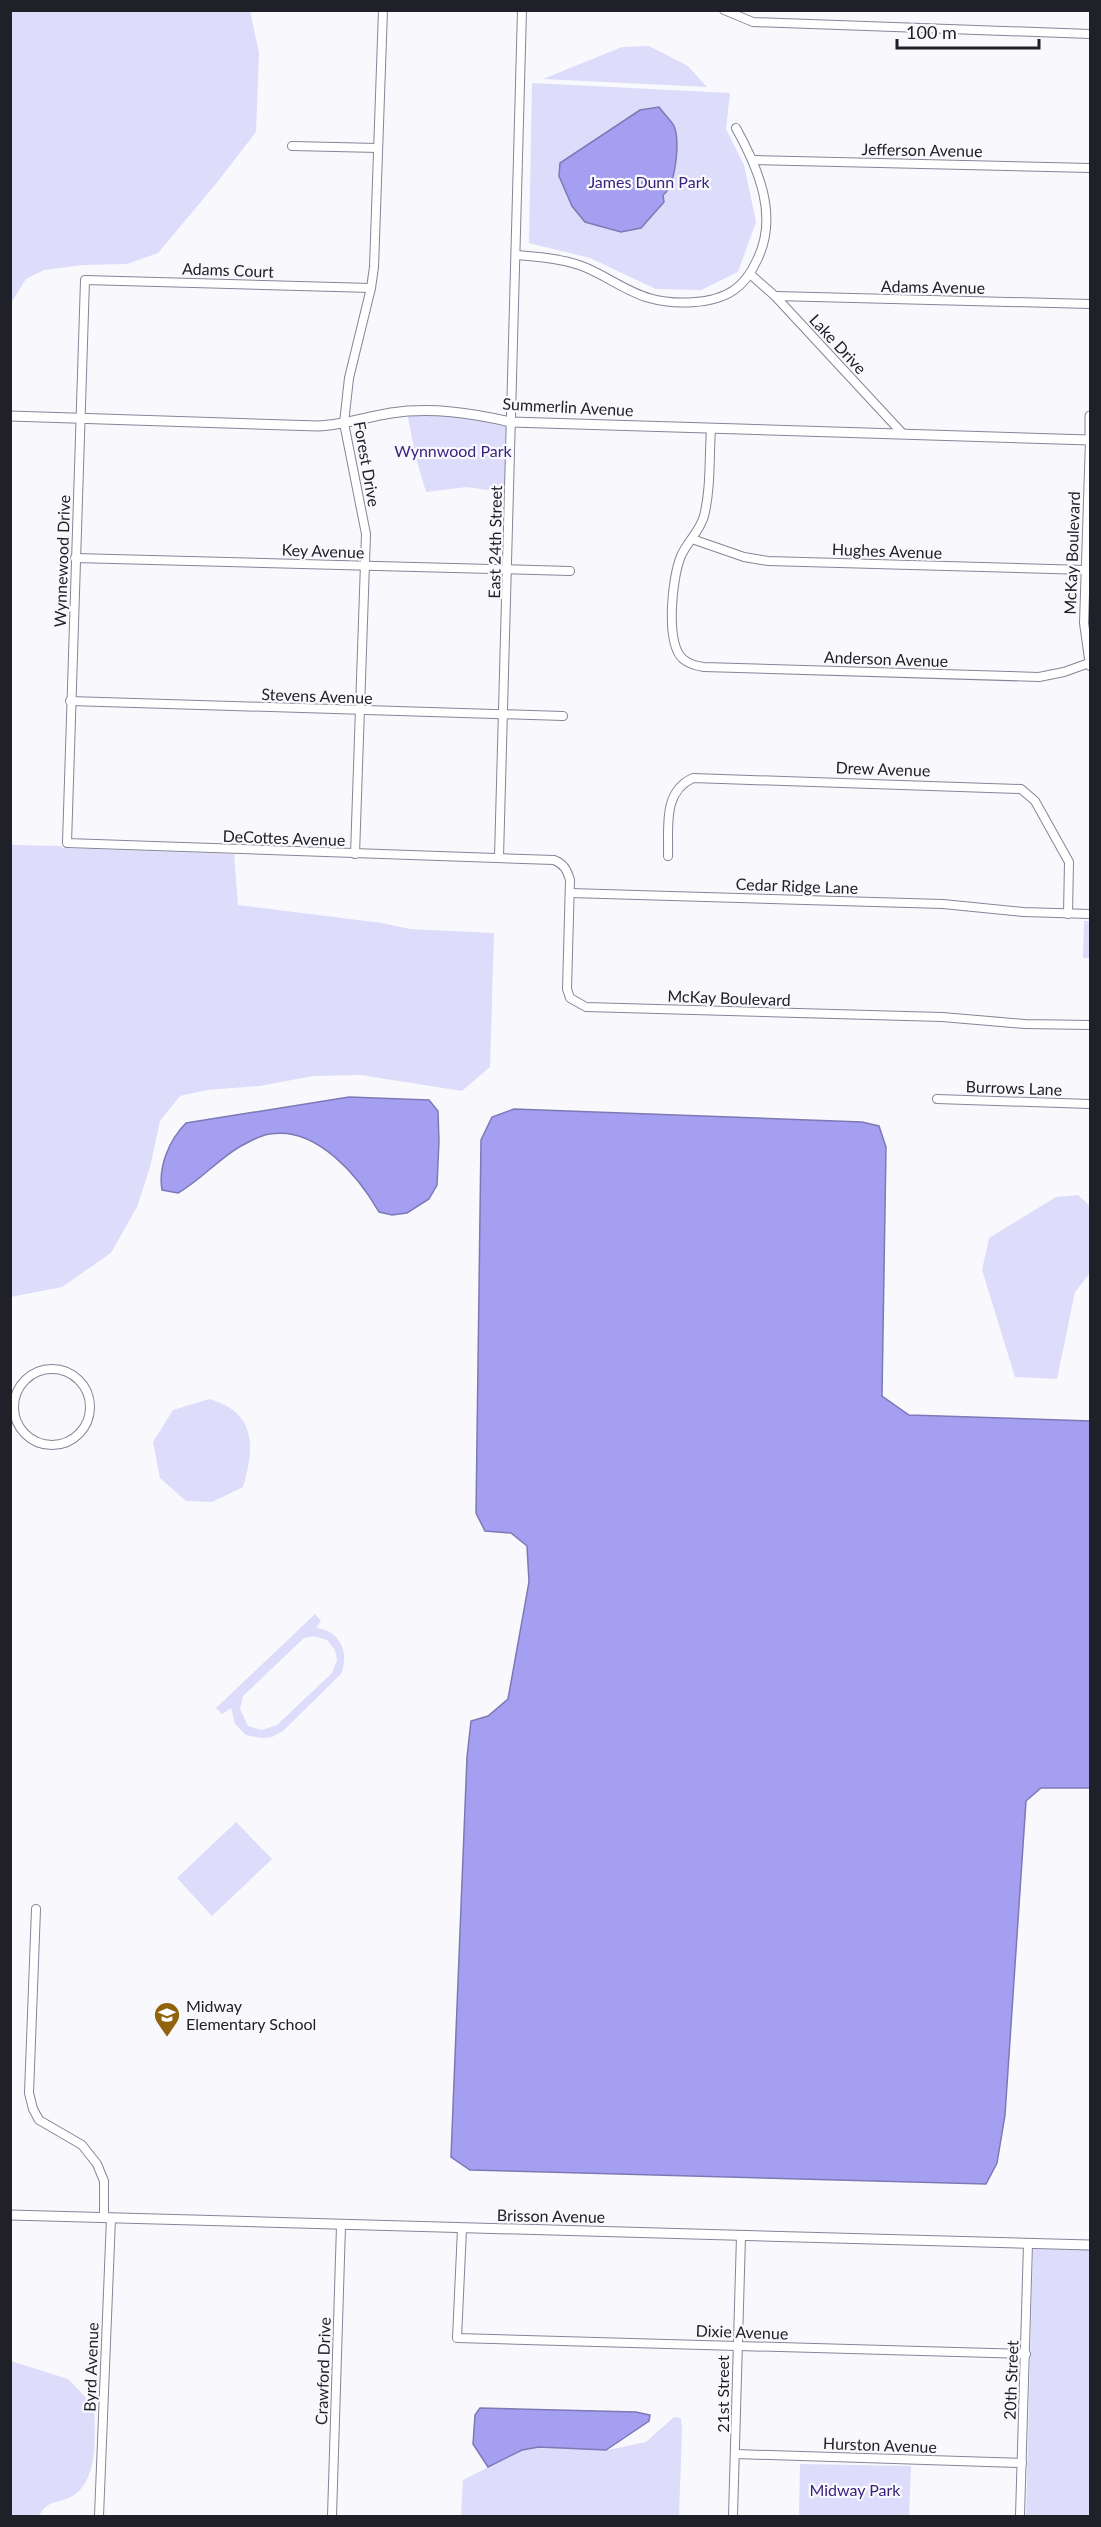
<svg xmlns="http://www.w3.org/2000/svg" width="1101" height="2527" viewBox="0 0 1101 2527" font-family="Lato,sans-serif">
  <rect width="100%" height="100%" fill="#f9f9fd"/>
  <g fill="#dddcfa" fill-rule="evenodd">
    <path d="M 11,10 L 250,11 L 259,53 L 256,132 L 215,185 L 158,253 L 127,264 L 83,265 L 44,270 L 26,279 L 11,303 Z"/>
    <path d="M 649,46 L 688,66 L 707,87 L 543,79 L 622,47 Z"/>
    <path d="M 532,83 L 730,93 L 726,129 L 744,165 L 756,222 L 738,272 L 701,290 L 656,289 L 590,258 L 529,243 Z"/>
    <path d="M 437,412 L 510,424 L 507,493 L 467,487 L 426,492 L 416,458 L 407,413 Z"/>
    <path d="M 10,843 L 13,845 L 62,846 L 62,848 L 234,854 L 238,905 L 382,923 L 410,929 L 494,933 L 490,1067 L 462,1091 L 361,1075 L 313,1076 L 260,1086 L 207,1090 L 180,1096 L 160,1121 L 150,1167 L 137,1207 L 111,1253 L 62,1287 L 11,1297 Z"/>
    <path d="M 1084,921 L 1090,921 L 1090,958 L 1083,958 Z"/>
    <path d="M 1078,1195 L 1090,1206 L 1090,1273 L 1075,1292 L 1057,1379 L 1015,1377 L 982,1270 L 989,1238 L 1056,1197 Z"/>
    <path d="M 209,1399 C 256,1412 255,1447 243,1487 L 212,1502 L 186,1501 L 160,1478 L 153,1442 L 173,1410 Z"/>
    <path d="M 315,1614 L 321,1621 L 316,1628 C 340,1630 350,1653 341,1674 L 283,1731 L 272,1737 L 261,1738 L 246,1735 L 235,1724 L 231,1708 L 222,1714 L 216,1708 ZM 314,1636 L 327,1640 L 335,1650 L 337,1660 L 332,1673 L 277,1725 L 262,1730 L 248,1726 L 240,1709 L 243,1696 L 304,1638 Z"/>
    <path d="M 236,1822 L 272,1859 L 212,1916 L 177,1878 Z"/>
    <path d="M 1033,2249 L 1090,2250 L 1090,2516 L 1026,2516 Z"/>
    <path d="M 11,2361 L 68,2379 L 94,2406 C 95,2431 99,2479 74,2495 C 61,2504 48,2498 39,2516 L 11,2516 Z"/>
    <path d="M 674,2417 L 681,2418 L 682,2430 L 679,2516 L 461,2516 L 463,2480 L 522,2450 L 539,2447 L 608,2450 L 646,2442 Z"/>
    <path d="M 800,2464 L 911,2466 L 909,2516 L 799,2516 Z"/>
  </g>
  <g fill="#a59ff1" stroke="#7d79b5" stroke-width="1.5">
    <path d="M 659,107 C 663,113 671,120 674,126 C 680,141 676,186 663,195 L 664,202 L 641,228 L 621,232 L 585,222 L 572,206 L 559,176 L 560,163 L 640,110 Z"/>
    <path d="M 349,1097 L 429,1100 L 438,1111 L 439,1141 L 437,1185 L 429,1199 L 407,1213 L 392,1215 L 379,1212 C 359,1177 317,1126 270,1134 C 260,1135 249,1142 241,1146 C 218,1159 201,1180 178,1193 L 162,1190 C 158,1167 169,1140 186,1123 Z"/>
    <path d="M 514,1109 L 862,1122 L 879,1126 L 886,1147 L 882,1396 L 909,1415 L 1090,1421 L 1090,1788 L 1041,1788 L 1026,1801 L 1005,2115 L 997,2163 L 986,2184 L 470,2170 L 451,2157 L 467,1757 L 471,1721 L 488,1716 L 508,1699 L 529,1582 L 527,1546 L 511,1533 L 485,1531 L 476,1513 L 481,1140 L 492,1117 Z"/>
    <path d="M 480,2408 L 636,2412 L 650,2415 L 649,2421 L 606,2450 L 539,2447 L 522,2450 L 488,2467 L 473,2444 L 475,2415 Z"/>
  </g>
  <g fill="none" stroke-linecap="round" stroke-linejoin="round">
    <g stroke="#858598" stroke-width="10">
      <g id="minor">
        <path d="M 724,10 L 753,22 L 1090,34"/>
        <path d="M 292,146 L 378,148"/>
        <path d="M 753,160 L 1090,168"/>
        <path d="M 516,255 C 537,257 558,258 579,265 C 603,273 624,291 649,298 C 673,305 713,305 734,290 C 744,283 751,273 756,262 C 780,217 758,168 736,128"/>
        <path d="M 750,274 L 775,296 L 903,434"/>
        <path d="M 371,288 L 85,280 L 67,843 L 554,860 C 564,864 567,870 570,880 L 567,989 L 570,998 L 586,1007 L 942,1017 L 1025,1024 L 1090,1025"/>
        <path d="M 775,296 L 1090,304"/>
        <path d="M 711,429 C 709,458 711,488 704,516 C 700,531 687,542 681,556 C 672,577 665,643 683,659 C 689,664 696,666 704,667 L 1039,677 L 1064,672 L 1089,663"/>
        <path d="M 1090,440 L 1084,623 L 1090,666"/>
        <path d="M 692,539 L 744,557 L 768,561 L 1086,570"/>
        <path d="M 75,558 L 570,571"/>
        <path d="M 70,701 L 563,716"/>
        <path d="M 355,854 L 366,534 L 344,423 L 349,378 L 371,288 L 374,267 L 383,10"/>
        <path d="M 668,856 C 669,828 662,792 693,778 L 1021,789 L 1035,801 L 1069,862 L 1068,914"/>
        <path d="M 499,857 L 522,10"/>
        <path d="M 570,893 L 943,904 L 1023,912 L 1090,914"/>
        <path d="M 937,1099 L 1090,1104"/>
        <circle cx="52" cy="1407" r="38"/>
        <path d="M 36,1909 L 29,2093 L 33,2109 L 39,2120 L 82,2145 L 97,2164 L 104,2181 L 104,2218"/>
        <path d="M 462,2229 L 457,2338 L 1026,2354"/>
        <path d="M 736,2454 L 1022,2463"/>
        <path d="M 99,2516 L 111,2218"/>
        <path d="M 332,2516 L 341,2226"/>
        <path d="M 733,2516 L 741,2236"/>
        <path d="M 1020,2516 L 1028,2244"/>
      </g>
    </g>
    <g stroke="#858598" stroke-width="11">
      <g id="tertiary">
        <path d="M 10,416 L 318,426 C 343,425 366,417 391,413 C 432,407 471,413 511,422 L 1090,440"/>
        <path d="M 1090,440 L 1090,416"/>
        <path d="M 10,2215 L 1090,2245"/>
      </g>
    </g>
    <use href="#minor" stroke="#fff" stroke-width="8"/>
    <use href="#tertiary" stroke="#fff" stroke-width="9"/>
  </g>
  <defs>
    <g id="school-pin" transform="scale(1.35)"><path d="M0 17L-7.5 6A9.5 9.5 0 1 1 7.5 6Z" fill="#90630c" stroke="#f9f9fd"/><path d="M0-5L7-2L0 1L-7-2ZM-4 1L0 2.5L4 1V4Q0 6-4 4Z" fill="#fff"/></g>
  </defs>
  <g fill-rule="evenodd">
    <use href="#school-pin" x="167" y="2015"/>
  </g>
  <g text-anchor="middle" stroke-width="4.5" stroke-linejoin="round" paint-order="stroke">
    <g font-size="16" fill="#202028" stroke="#f9f9fd">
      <text transform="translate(922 150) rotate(1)" y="6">Jefferson Avenue</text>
      <text transform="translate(228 270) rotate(2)" y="6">Adams Court</text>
      <text transform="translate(933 287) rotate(1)" y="6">Adams Avenue</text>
      <text transform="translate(838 344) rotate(47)" y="6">Lake Drive</text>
      <text transform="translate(568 407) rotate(3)" y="6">Summerlin Avenue</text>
      <text transform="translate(367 464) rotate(80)" y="6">Forest Drive</text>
      <text transform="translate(495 542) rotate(-89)" y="6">East 24th Street</text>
      <text transform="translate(323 551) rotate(2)" y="6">Key Avenue</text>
      <text transform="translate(887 551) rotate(2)" y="6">Hughes Avenue</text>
      <text transform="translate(1072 553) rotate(-88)" y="6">McKay Boulevard</text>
      <text transform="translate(62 561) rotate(-88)" y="6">Wynnewood Drive</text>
      <text transform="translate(886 659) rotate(2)" y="6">Anderson Avenue</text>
      <text transform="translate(317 696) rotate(2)" y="6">Stevens Avenue</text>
      <text transform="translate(883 769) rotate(2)" y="6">Drew Avenue</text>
      <text transform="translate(284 838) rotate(2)" y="6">DeCottes Avenue</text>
      <text transform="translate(797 886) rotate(2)" y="6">Cedar Ridge Lane</text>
      <text transform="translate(729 998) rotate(2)" y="6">McKay Boulevard</text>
      <text transform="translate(1014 1088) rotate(2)" y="6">Burrows Lane</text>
      <text transform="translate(551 2216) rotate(1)" y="6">Brisson Avenue</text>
      <text transform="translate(742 2332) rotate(2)" y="6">Dixie Avenue</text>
      <text transform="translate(91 2367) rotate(-88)" y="6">Byrd Avenue</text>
      <text transform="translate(323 2371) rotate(-88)" y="6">Crawford Drive</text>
      <text transform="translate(1011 2380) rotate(-88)" y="6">20th Street</text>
      <text transform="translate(723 2394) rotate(-90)" y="6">21st Street</text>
      <text transform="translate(880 2445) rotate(2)" y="6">Hurston Avenue</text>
    </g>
    <g font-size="16" fill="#38237f" stroke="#f9f9fd">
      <text x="649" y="188">James Dunn Park</text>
      <text x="453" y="457">Wynnwood Park</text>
      <text x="855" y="2496">Midway Park</text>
    </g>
    <g font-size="16" fill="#202028" stroke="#f9f9fd" text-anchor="start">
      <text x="186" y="2012">Midway<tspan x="186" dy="18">Elementary School</tspan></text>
    </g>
  </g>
  <rect width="1101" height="2527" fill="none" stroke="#202028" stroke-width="24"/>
  <path d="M897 39v9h142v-9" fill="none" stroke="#202028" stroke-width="3"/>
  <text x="906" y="39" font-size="18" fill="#202028" stroke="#f9f9fd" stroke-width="4.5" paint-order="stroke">100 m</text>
</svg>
